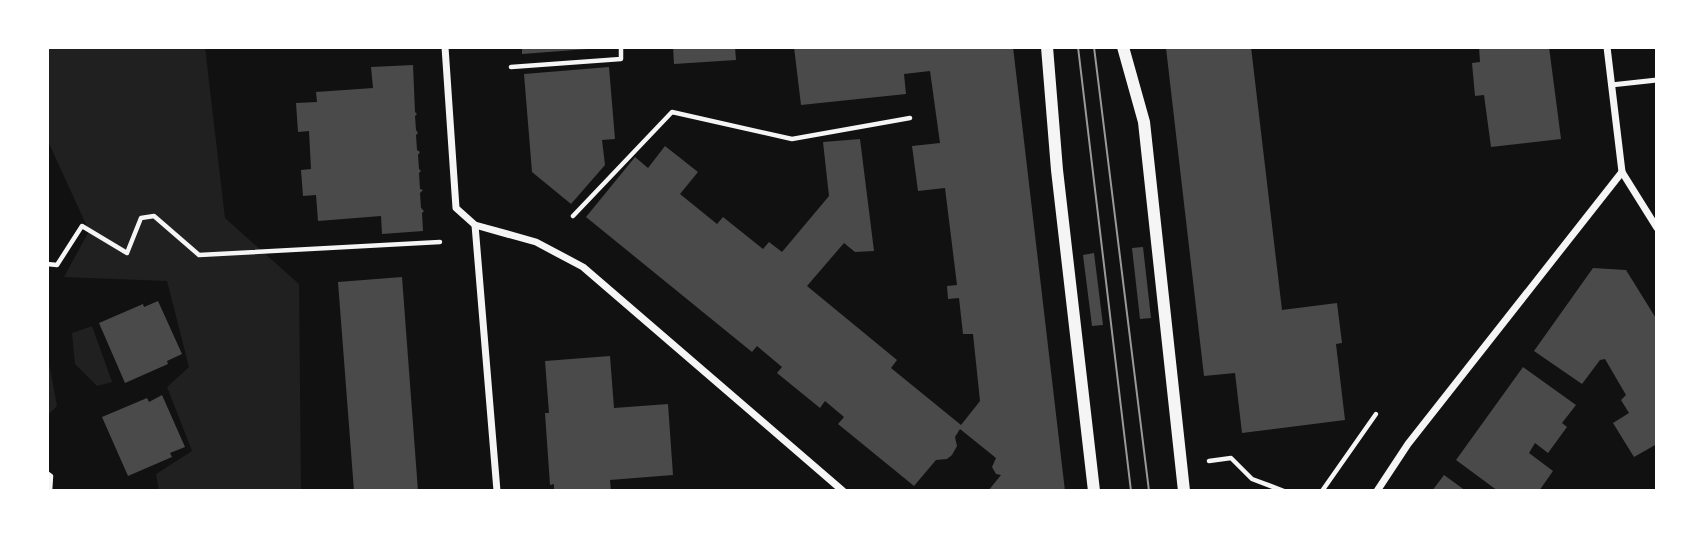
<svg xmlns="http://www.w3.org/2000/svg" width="1704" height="538" viewBox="0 0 1704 538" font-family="Barlow,sans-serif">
  <rect width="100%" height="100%" fill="#111"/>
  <g fill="#202020">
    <path d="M 47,47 L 205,47 L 225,218 L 299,284 L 301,491 L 159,491 L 156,474 L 192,451 L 167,387 L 189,367 L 167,281 L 64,277 L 89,231 L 47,139 Z"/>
    <path d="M 92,326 L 112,382 L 97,386 L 75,364 L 72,333 Z"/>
    <path d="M 47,352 L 57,406 L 47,416 Z"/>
  </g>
  <g fill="#4a4a4a">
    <path d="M 522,47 L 588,47 L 588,49 L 522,54 Z"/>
    <path d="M 673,47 L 735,47 L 736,60 L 674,64 Z"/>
    <path d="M 794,47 L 1013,47 L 1065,491 L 988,491 L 1001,475 L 996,474 L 992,467 L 996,458 L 960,429 L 955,437 L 957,446 L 952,455 L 947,459 L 936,460 L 914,486 L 838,424 L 844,417 L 825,401 L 820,408 L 777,373 L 782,367 L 757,346 L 752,352 L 586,217 L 635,157 L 648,168 L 665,146 L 698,172 L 680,194 L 717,224 L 723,217 L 763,249 L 769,242 L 782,252 L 829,196 L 823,142 L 860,139 L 874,251 L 855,252 L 844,243 L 807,286 L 897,360 L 891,368 L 961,425 L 980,401 L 973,334 L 963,334 L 959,298 L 948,299 L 947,286 L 957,285 L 945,188 L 918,191 L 912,146 L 940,143 L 930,71 L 904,74 L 906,94 L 801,105 Z"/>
    <path d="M 1251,47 L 1282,310 L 1337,303 L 1342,343 L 1336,344 L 1345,420 L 1242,433 L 1235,373 L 1204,376 L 1166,48 Z"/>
    <path d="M 1479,47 L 1549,47 L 1561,139 L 1491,147 L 1484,95 L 1475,96 L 1472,63 L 1480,62 Z"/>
    <path d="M 413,65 L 415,112 L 417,114 L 415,116 L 416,130 L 418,133 L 416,135 L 417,150 L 420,152 L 418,155 L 419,169 L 421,171 L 419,173 L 420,189 L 423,190 L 420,193 L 421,208 L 424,211 L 422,213 L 423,231 L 382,234 L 381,216 L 318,221 L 316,195 L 303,196 L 301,170 L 311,169 L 309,131 L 298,132 L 296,103 L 317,102 L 316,92 L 373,88 L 371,67 Z"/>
    <path d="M 609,67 L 615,139 L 602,140 L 605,165 L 571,204 L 532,172 L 524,74 Z"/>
    <path d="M 1143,247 L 1151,318 L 1140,319 L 1132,248 Z"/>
    <path d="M 1094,253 L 1103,325 L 1092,326 L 1083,255 Z"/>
    <path d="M 1593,268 L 1626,270 L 1657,320 L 1657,444 L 1634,457 L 1613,423 L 1629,413 L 1621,400 L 1626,395 L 1605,359 L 1600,360 L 1582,384 L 1534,351 Z"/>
    <path d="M 402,277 L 418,491 L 354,491 L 338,282 Z"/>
    <path d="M 158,301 L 182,354 L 167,361 L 168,364 L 125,383 L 99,323 L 143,304 L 144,307 Z"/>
    <path d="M 610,356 L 614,408 L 668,404 L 673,475 L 610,480 L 611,491 L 554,491 L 554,484 L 550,485 L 545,413 L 549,413 L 545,361 Z"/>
    <path d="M 1523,367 L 1576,405 L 1562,423 L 1567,427 L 1548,453 L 1535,443 L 1529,453 L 1553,471 L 1539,491 L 1498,491 L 1456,460 Z"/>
    <path d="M 162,395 L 185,447 L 170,453 L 172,457 L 128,476 L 102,417 L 147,398 L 149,402 Z"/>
    <path d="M 1444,475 L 1466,491 L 1432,491 Z"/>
  </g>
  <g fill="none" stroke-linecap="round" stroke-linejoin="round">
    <g stroke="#f5f5f5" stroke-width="4.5">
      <path d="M 511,67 L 621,59 L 621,47"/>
      <path d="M 573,216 L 672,112 L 792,139 L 910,118"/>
      <path d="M 47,264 L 57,265 L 82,226 L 127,253 L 141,218 L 154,216 L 199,255 L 440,242"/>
      <path d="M 1209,461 L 1231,458 L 1252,479 L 1284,491"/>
      <path d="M 47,473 L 51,476 L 50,491"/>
      <path d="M 1322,491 L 1376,414"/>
    </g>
    <path stroke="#f5f5f5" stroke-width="5" d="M 1611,85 L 1657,80"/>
    <g stroke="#f5f5f5" stroke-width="7">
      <path d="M 445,47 L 456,208 L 475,225 L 497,491"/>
      <path d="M 1607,47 L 1622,172 L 1657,228"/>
      <path d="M 475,225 L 536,242 L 583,267 L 843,491"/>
      <path d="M 1377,491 L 1408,444 L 1622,172"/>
    </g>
    <g stroke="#f5f5f5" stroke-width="12">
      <path d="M 1047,47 L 1057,170 L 1094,491"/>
      <path d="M 1123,47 L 1144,122 L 1184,491"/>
    </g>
    <g stroke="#9a9a9a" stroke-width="2">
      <path d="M 1078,47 L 1131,491"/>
      <path d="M 1094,47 L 1149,491"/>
    </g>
  </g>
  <rect width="1704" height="538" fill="none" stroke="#ffffff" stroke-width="98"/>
</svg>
